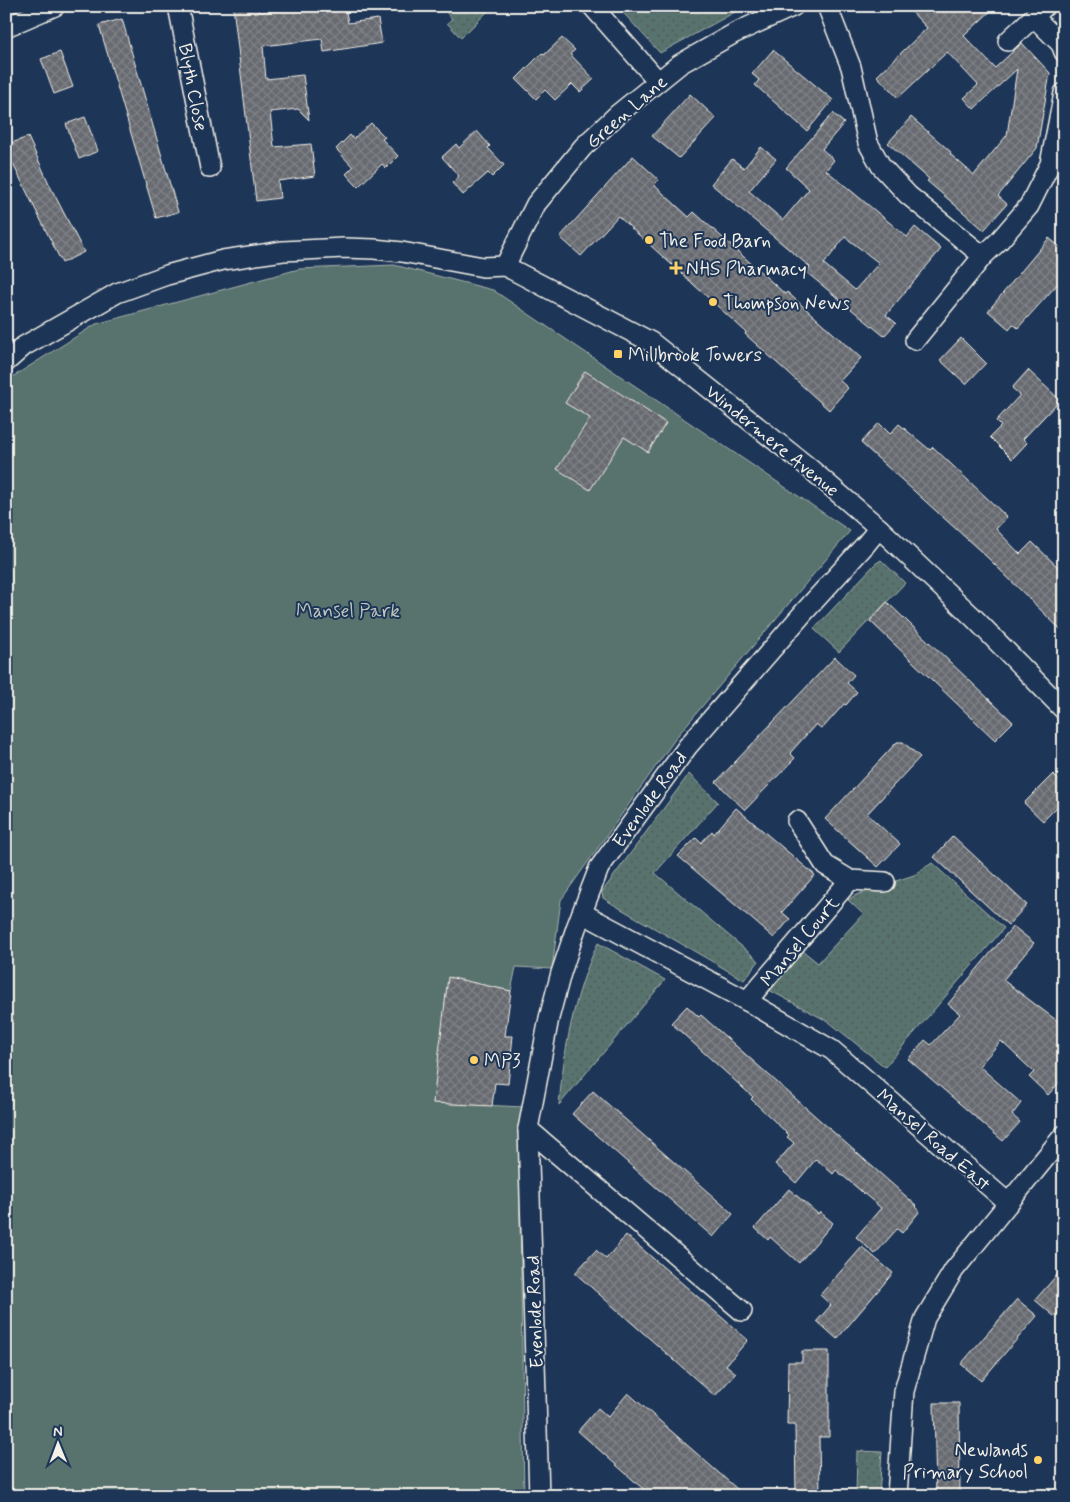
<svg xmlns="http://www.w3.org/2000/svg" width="1070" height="1502" viewBox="0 0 1070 1502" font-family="Mynerve,sans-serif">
  <defs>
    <pattern id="grass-dots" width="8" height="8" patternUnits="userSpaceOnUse" patternTransform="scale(1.25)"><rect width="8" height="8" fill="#59726e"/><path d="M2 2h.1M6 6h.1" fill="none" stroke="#505b58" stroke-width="1.8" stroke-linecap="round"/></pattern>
    <pattern id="building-cross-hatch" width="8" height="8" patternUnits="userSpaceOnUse" patternTransform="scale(1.25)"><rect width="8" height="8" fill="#686b71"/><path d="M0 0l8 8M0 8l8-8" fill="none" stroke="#7e8185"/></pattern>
  </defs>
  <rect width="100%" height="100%" fill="#1d3557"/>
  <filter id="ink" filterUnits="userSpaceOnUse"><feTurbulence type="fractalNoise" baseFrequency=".02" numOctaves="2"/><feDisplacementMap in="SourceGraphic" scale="10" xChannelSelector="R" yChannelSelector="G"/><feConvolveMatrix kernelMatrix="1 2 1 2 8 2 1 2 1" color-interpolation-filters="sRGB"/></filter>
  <g filter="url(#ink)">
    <g fill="url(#grass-dots)" stroke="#a6b2ab">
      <path d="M 452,6 L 493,6 L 461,38 L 447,23 L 452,19 L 446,12 Z"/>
      <path d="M 617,6 L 746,6 L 660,53 Z"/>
      <path d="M 881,560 L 905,583 L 839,652 L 814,629 L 875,564 Z"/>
      <path d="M 689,774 L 718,802 L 655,873 L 759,961 L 744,980 L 616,906 L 603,898 L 602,892 Z"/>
      <path d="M 932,863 L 1004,928 L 885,1067 L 829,1022 L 769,990 L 803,951 L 818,963 L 863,914 L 848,900 C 860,890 878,890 893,888 L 893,882 L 914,875 Z"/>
      <path d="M 598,943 L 665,980 L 559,1105 C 564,1049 574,994 598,943 Z"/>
      <path d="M 857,1451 L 882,1452 L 879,1496 L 856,1496 Z"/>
    </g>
    <path fill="#59726e" stroke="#a6b2ab" d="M 394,265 L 493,290 L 850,531 L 678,735 L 561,900 L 552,969 L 516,967 L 511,991 L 451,978 L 433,1103 L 525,1107 L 519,1141 L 524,1496 L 11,1496 L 11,1474 L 6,1473 L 6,381 L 96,324 L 299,269 Z"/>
    <g fill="url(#building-cross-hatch)" stroke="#f4f1e8" fill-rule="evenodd">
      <path d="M 233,6 L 258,6 L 259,12 L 311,6 L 345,6 L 348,23 L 378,19 L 382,43 L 324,52 L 322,39 L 263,46 L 266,79 L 303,75 L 309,120 L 298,109 L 270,112 L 274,147 L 311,144 L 315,176 L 278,181 L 280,198 L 256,201 Z"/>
      <path d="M 906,6 L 996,6 L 964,36 L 995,68 L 1022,43 L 1050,73 L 1037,148 L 998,196 L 1007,204 L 984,230 L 927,181 L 929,179 L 888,143 L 911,117 L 951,152 L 950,154 L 974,175 L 1007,135 L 1017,69 L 974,109 L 964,98 L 978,85 L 947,52 L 898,98 L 877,76 L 927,28 Z"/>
      <path d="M 122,19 L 178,212 L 156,218 L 99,25 Z"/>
      <path d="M 562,38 L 575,50 L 570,54 L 594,79 L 580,92 L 572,84 L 555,100 L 545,90 L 536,99 L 516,79 L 542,53 L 544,55 Z"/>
      <path d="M 773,50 L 833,100 L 807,131 L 755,85 L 759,80 L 752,74 Z"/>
      <path d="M 60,52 L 73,87 L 54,94 L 41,59 Z"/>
      <path d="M 690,94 L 716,118 L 679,158 L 652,136 Z"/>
      <path d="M 833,113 L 844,123 L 822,149 L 834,160 L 826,170 L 907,237 L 915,227 L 941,249 L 886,315 L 896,323 L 884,336 L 806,272 L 810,267 L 711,184 L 732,159 L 744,168 L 761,147 L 776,159 L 749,191 L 783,220 L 809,189 L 786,168 ZM 845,237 L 879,263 L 855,290 L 824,264 Z"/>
      <path d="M 85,117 L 98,151 L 79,159 L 66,124 Z"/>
      <path d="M 371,123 L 385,137 L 382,139 L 398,156 L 386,168 L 382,164 L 358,187 L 346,174 L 353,167 L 336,149 L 350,135 L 353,139 Z"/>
      <path d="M 477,131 L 490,146 L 488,148 L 504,165 L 492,177 L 488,173 L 463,195 L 452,183 L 459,176 L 442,157 L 456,144 L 459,148 Z"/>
      <path d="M 28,137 L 51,188 L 84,252 L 62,263 L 6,150 L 6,145 Z"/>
      <path d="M 633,156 L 659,180 L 654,185 L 689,217 L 694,212 L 785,294 L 787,292 L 861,358 L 840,381 L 848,388 L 829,410 L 745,334 L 746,332 L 618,216 L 581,256 L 560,237 Z"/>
      <path d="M 1049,238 L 1064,250 L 1064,277 L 1018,328 L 1013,324 L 1009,329 L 988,311 Z"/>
      <path d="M 961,338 L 986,363 L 966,384 L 940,360 Z"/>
      <path d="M 1028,370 L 1060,400 L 1023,439 L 1027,443 L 1012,459 L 990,437 L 1001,426 L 996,421 L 1020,395 L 1012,388 Z"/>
      <path d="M 585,371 L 666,423 L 648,452 L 624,437 L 590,490 L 557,469 L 590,418 L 565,403 Z"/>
      <path d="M 879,423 L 890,434 L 899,424 L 930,450 L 933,447 L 1007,517 L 996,529 L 1020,554 L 1032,542 L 1064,573 L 1064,633 L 988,558 L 861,443 Z"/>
      <path d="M 887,602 L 1013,722 L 995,740 L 870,621 Z"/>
      <path d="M 835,657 L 854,675 L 847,683 L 857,692 L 846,705 L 844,704 L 822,729 L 816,724 L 790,753 L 795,758 L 745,810 L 716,782 Z"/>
      <path d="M 897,742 L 903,742 L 920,757 L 867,814 L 900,844 L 878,867 L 825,819 Z"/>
      <path d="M 1053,774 L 1064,785 L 1064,800 L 1043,821 L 1024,803 Z"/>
      <path d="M 736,808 L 815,875 L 782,912 L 790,919 L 774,938 L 678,856 L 696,838 L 701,843 L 712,831 L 714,834 Z"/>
      <path d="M 953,836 L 1027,905 L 1008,925 L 934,857 Z"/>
      <path d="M 1013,926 L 1034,943 L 1003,980 L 1064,1026 L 1064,1077 L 1048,1095 L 1029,1077 L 1034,1072 L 1001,1041 L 979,1066 L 1021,1103 L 1012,1115 L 1020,1122 L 1003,1141 L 908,1059 L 925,1040 L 931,1045 L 960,1014 L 948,1004 Z"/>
      <path d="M 448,977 L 511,991 L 505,1036 L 513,1036 L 508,1084 L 495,1083 L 492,1106 L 433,1103 Z"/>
      <path d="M 687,1006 L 699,1017 L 701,1015 L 917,1206 L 916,1207 L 920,1211 L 902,1233 L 897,1229 L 875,1254 L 856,1237 L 881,1208 L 836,1170 L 833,1174 L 816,1159 L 796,1183 L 775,1164 L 794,1143 L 787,1137 L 789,1135 L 751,1099 L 753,1097 L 671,1023 Z"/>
      <path d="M 593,1091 L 733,1214 L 713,1237 L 572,1114 Z"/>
      <path d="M 789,1189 L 818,1214 L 820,1212 L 833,1223 L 799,1263 L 770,1237 L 768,1240 L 755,1228 Z"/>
      <path d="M 626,1235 L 748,1340 L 726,1365 L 736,1373 L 715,1396 L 575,1273 L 596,1250 L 606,1259 Z"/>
      <path d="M 862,1247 L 893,1273 L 837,1339 L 817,1321 L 831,1305 L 820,1295 Z"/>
      <path d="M 1064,1267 L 1064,1307 L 1055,1317 L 1035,1300 Z"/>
      <path d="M 1017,1299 L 1037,1316 L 981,1381 L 961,1364 Z"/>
      <path d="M 802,1351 L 829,1351 L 829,1437 L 819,1437 L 820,1496 L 796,1496 L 795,1425 L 787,1425 L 788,1362 L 802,1362 Z"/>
      <path d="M 628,1393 L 703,1459 L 745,1496 L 651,1496 L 578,1431 L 598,1408 L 608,1417 Z"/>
      <path d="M 934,1403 L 959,1403 L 960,1496 L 936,1496 Z"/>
    </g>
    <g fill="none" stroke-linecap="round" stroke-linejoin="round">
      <g stroke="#f4f1e8" stroke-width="22">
        <g id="street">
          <path d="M 178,6 L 210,168"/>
          <path d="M 592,6 L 658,81"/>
          <path d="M 827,6 L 851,67 L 868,143 L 881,166 L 908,195 L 983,256"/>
          <path d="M 1034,17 L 1061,44 L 1064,52"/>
          <path d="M 6,27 L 55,6"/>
          <path d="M 1008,41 L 1045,6"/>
          <path d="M 505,266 L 536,204 L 583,147 L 618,114 L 680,64 L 735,33 L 794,6"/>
          <path d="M 915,340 L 983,256 L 999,241 L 1029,206 L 1050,164 L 1064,93"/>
          <path d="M 6,362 L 24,346 L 117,293 L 167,275 L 223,260 L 283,251 L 344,248 L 374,249 L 402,252 L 483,267 L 505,266 L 651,342 L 807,466 L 879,528 L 975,619 L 1064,710"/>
          <path d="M 797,821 L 825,865 L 850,880 L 885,882"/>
          <path d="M 582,913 L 747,1001 L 832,1050 L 1008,1203"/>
          <path d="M 747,1001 L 850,880"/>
          <path d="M 528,1129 L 742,1311"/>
          <path d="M 539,1496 L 528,1129 L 549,1018 L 561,973 L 576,928 L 599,868 L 688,746 L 805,611 L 866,544 L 879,528"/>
          <path d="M 897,1496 L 904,1391 L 925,1318 L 954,1270 L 1064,1135"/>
        </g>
      </g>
      <use href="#street" stroke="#1d3557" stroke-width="19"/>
    </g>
  </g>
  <g fill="#ffd166" stroke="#1d3557" stroke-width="2">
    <circle cx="649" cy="240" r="5"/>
    <path d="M673.5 260.5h5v5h5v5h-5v5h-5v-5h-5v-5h5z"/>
    <circle cx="713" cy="302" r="5"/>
    <rect x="613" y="349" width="10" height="10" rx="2.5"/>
    <circle cx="474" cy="1060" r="5"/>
    <circle cx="1038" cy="1460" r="5"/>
  </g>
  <g text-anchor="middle" stroke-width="4" stroke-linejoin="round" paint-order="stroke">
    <g font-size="19" fill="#f4f1e8" stroke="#1d3557">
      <text transform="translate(194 87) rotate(79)" y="7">Blyth Close</text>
      <text transform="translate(626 111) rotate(-41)" y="7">Green Lane</text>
      <text transform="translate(773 440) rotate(39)" y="7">Windermere Avenue</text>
      <text transform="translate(649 799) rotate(-54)" y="7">Evenlode Road</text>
      <text transform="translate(799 941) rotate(-50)" y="7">Mansel Court</text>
      <text transform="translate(934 1139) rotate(41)" y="7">Mansel Road East</text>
      <text transform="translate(534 1312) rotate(-92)" y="7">Evenlode Road</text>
    </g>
    <g font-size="19" fill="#f4f1e8" stroke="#1d3557" text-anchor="start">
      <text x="659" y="247">The Food Barn</text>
      <text x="686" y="275">NHS Pharmacy</text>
      <text x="723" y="309">Thompson News</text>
      <text x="628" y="361">Millbrook Towers</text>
      <text x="484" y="1067">MP3</text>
      <text x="1028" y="1456" text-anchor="end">Newlands<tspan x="1028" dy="22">Primary School</tspan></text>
    </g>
    <g font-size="19" fill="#bec5bd" stroke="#1d3557">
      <text x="348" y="617">Mansel Park</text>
    </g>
  </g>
  <rect width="1070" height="1502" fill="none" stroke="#1d3557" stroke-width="25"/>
  <rect x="12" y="12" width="1045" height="1477" fill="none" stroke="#f4f1e8" stroke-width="2" filter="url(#ink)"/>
  <g transform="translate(58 1444) rotate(359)" stroke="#1d3557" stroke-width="4" paint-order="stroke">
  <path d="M0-4L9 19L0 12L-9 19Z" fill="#f4f1e8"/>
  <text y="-8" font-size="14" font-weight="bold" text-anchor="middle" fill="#f4f1e8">N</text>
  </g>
</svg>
